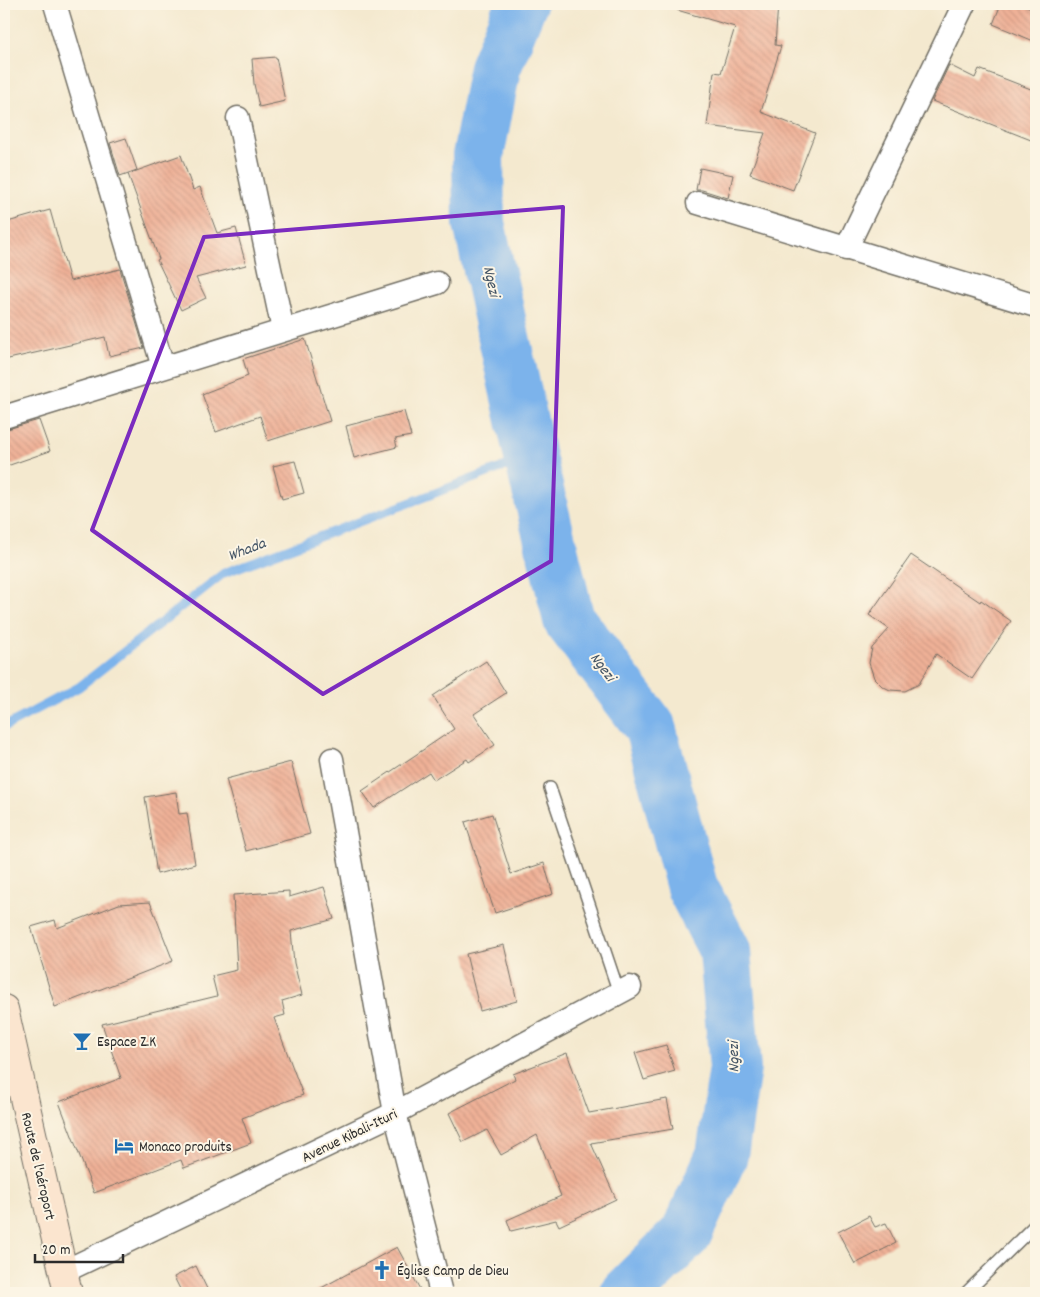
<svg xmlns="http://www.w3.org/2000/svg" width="1040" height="1297" viewBox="0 0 1040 1297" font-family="Dekko,sans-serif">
  <defs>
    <pattern id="building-back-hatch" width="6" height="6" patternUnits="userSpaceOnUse" patternTransform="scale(1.25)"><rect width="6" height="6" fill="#efb197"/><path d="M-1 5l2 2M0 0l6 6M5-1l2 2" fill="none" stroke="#cd9882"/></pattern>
  </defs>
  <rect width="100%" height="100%" fill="#fcf5e5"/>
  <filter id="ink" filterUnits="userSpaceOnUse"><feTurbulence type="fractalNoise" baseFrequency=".02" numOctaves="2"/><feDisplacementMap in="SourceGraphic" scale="10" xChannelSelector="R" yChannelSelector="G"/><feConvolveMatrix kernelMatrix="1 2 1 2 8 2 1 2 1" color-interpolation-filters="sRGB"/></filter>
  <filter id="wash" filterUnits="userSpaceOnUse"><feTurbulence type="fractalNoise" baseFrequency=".0096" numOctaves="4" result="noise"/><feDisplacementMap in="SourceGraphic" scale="20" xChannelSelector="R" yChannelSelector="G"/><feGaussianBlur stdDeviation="1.12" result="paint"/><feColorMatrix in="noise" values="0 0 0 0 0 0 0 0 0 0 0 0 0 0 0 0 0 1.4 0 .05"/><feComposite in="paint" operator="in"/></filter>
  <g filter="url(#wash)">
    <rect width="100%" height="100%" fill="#f4e9cf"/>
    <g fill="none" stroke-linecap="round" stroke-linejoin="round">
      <path stroke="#7bb3eb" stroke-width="9" d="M 4,727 L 79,687 L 224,573 L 530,457"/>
      <path stroke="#7bb3eb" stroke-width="52" d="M 521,4 L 495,68 L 478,156 L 479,223 L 530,457 L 569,620 L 650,727 L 692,887 L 725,951 L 735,1068 L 722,1155 L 686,1234 L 626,1293"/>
    </g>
    <g id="blocks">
      <g fill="url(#building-back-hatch)">
        <path d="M 678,4 L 778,4 L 775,45 L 781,46 L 761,112 L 815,133 L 793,190 L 750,174 L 765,133 L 707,126 L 714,72 L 721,73 L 735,27 L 677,10 Z"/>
        <path d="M 1001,4 L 1022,4 L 1036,10 L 1036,42 L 993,24 Z"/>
        <path d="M 276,57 L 285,101 L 259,107 L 254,84 L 252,59 Z"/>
        <path d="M 949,65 L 975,78 L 979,69 L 1036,91 L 1036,142 L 932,101 Z"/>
        <path d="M 126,138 L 137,170 L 120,176 L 110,143 Z"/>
        <path d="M 181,155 L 193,190 L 200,187 L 217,233 L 236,228 L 246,265 L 196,278 L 206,298 L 181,310 L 157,260 L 159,259 L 128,174 Z"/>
        <path d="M 700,168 L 733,175 L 728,198 L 702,190 L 696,190 Z"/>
        <path d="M 50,210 L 70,281 L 120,269 L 144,348 L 109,356 L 105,337 L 4,360 L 4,223 Z"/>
        <path d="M 305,339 L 330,421 L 268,441 L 260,416 L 216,432 L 202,394 L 248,376 L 243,359 Z"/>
        <path d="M 404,411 L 411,436 L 395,439 L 397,447 L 354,458 L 346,426 Z"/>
        <path d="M 39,420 L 50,451 L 4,467 L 4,430 Z"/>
        <path d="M 295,461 L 304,493 L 282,499 L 273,466 Z"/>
        <path d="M 911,555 L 980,602 L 981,600 L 1011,621 L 972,679 L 936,654 L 919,684 L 905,691 L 890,690 L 882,686 L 874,678 L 869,663 L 872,648 L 889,629 L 869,615 Z"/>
        <path d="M 486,661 L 506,693 L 474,714 L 495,745 L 469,762 L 467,759 L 434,780 L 429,772 L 374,808 L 362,791 L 454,729 L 433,696 Z"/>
        <path d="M 291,762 L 310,834 L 246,851 L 226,779 Z"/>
        <path d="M 176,792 L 179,814 L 187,813 L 195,864 L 157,874 L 145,797 Z"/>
        <path d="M 492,814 L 511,874 L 544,863 L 553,894 L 495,913 L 465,822 Z"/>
        <path d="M 324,887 L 334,919 L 291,931 L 294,963 L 302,995 L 282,1001 L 285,1015 L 274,1018 L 303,1095 L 242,1118 L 251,1143 L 184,1168 L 181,1160 L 94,1193 L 59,1102 L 121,1078 L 102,1024 L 217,996 L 212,976 L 237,970 L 233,895 L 289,891 L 289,897 Z"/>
        <path d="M 150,902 L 173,961 L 55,1007 L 31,927 L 55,920 L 57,928 L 119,904 Z"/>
        <path d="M 504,945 L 517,1001 L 480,1011 L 466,954 Z"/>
        <path d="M 666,1045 L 675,1071 L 644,1080 L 635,1053 Z"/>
        <path d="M 567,1053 L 589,1113 L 667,1099 L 673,1129 L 591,1143 L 616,1199 L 559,1226 L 556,1220 L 511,1231 L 507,1220 L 561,1196 L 537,1135 L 501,1155 L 487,1130 L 463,1142 L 449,1113 L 515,1079 L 513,1074 Z"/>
        <path d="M 869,1216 L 875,1227 L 886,1223 L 896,1243 L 855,1264 L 838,1232 Z"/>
        <path d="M 397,1247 L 422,1293 L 312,1293 Z"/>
        <path d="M 196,1266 L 209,1293 L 182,1293 L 174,1277 Z"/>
      </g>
    </g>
  </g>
  <g filter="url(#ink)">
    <use href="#blocks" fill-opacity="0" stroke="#716e64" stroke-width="1"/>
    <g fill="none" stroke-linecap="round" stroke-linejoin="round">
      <g stroke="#716e64" stroke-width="14">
        <g id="lane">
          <path d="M 550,788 L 619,993"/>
          <path d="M 966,1293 L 1036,1224"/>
        </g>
      </g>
      <g stroke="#716e64" stroke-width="25">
        <g id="street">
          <path d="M 55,4 L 163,367"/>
          <path d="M 238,118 L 283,330"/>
          <path d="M 698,203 L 1036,306"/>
          <path d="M 846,249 L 964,4"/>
          <path d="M 4,417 L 437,283"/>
          <path d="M 332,759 L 395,1113 L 441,1293"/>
          <path d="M 63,1272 L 395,1113 L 630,987"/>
        </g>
      </g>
      <g stroke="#716e64" stroke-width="30">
        <path id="secondary" d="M 4,1009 L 68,1293"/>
      </g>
      <use href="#lane" stroke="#fff" stroke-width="11"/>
      <use href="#street" stroke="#fff" stroke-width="22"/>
      <use href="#secondary" stroke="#fbe5cf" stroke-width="28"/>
    </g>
  </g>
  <path fill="none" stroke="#7b2cbf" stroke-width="4" stroke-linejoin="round" d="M 563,207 L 551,561 L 323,694 L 92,530 L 204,237 Z"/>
  <defs>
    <g id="bar-bare" transform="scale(1.5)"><path d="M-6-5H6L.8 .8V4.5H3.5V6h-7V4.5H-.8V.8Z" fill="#1f6fb2" stroke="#fcf5e5" stroke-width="2.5" paint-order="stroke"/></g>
    <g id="hotel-bare" transform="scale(1.5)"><path d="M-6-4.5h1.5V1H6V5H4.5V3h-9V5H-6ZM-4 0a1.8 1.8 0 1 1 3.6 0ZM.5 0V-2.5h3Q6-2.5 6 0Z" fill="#1f6fb2" stroke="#fcf5e5" stroke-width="2.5" paint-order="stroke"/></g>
    <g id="church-bare" transform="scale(1.5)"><path d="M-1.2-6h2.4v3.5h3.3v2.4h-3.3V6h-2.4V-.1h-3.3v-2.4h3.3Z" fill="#1f6fb2" stroke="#fcf5e5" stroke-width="2.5" paint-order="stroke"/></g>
  </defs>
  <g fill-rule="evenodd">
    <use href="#bar-bare" x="82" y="1041"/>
    <use href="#hotel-bare" x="124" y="1146"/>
    <use href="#church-bare" x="382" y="1270"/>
  </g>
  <g text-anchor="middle" stroke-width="4" stroke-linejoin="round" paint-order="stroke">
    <g font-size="15" fill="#2b2b2b" stroke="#fcf5e5" text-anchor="start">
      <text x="97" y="1046">Espace Z.K</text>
      <text x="139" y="1151">Monaco produits</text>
      <text x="397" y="1275">Église Camp de Dieu</text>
    </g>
    <g font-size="15" fill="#2b2b2b" stroke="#fcf5e5">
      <text transform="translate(349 1135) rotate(-26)" y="5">Avenue Kibali-Ituri</text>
      <text transform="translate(39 1166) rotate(77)" y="5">Route de l'aéroport</text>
    </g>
    <g font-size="16" font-style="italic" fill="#435465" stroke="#fcf5e5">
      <text transform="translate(493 281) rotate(77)" y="6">Ngezi</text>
      <text transform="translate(246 548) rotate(-21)" y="6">Whada</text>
      <text transform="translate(604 666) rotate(53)" y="6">Ngezi</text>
      <text transform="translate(732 1057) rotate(-91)" y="6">Ngezi</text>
    </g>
  </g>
  <rect width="1040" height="1297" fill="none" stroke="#fcf5e5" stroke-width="20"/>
  <path d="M35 1254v8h88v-8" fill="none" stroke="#2b2b2b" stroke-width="2.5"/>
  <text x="42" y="1254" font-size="15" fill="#2b2b2b" stroke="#fcf5e5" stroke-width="4" paint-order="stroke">20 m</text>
</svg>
